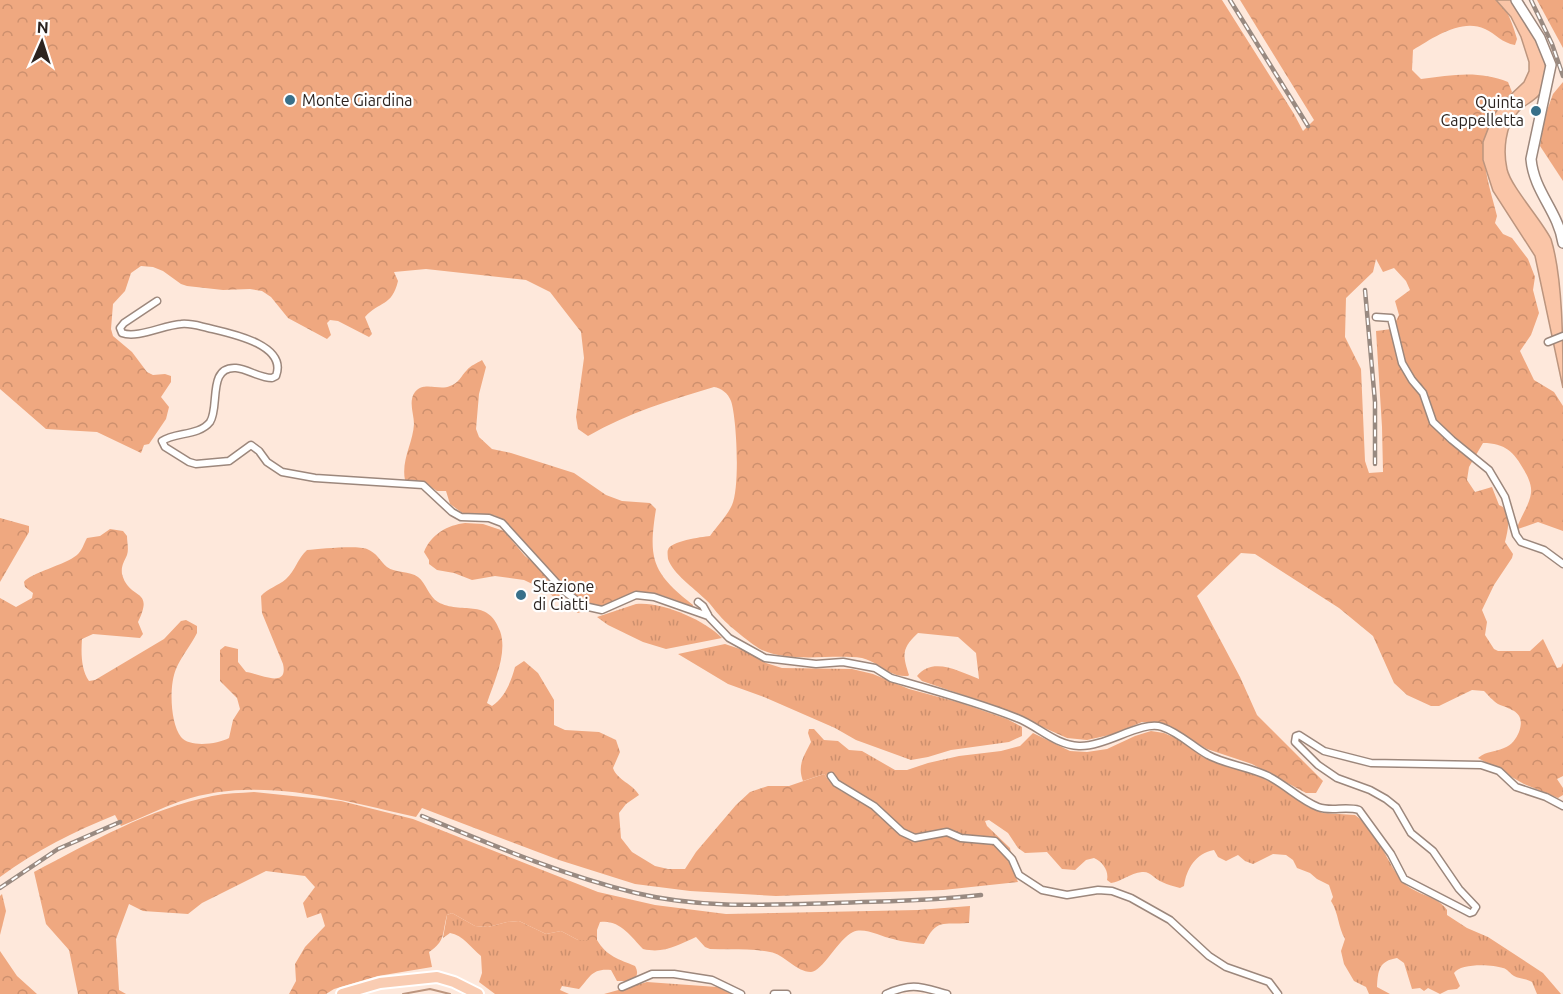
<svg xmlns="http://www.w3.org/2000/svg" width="1563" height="994" viewBox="0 0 1563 994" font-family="Ubuntu,sans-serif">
  <defs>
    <pattern id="grass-tufts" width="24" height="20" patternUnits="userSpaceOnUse" patternTransform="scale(1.5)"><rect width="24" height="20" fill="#efa880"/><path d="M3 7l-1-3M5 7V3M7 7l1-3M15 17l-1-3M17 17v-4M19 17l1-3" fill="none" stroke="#cd906e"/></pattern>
    <pattern id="forest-crowns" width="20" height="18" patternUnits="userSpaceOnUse" patternTransform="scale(1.5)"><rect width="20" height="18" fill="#efa880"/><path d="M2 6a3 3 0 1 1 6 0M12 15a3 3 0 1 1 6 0" fill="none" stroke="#cd906e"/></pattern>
  </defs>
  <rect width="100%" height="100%" fill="#fee8db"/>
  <g fill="url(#grass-tufts)">
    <path d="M 636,604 C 661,601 705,620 722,638 L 666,649 L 643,642 L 608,625 L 597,617 Z"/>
    <path d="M 725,644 L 746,651 L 766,663 L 782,668 L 852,669 L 873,674 L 909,689 L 961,703 L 1007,719 L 1022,727 L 1022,736 L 1009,742 L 951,750 L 928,757 L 911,760 L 856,740 L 835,728 L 764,697 L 728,684 L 678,654 Z"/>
    <path d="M 809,729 L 814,729 L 824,740 L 838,741 L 849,750 L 862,751 L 895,770 L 907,770 L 928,763 L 959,756 L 1001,751 L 1020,746 L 1033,733 L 1070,751 L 1087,752 L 1107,749 L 1135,736 L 1151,731 L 1164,733 L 1180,740 L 1203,757 L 1217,763 L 1240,768 L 1273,783 L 1308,807 L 1323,813 L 1355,815 C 1379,831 1386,863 1404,883 C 1416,895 1438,896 1447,910 L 1447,915 L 1467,928 L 1488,937 L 1543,973 L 1561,994 L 1537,994 L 1532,982 C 1526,978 1519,979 1514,976 C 1510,974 1508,969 1503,968 C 1492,964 1460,963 1454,973 L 1460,986 L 1457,989 L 1448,990 L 1440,994 L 1428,988 L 1424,991 L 1420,988 L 1412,989 L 1404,963 L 1397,958 C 1379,961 1378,970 1377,987 L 1390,994 L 1369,994 L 1366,987 L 1354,981 L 1344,964 L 1341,951 L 1345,939 C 1338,927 1339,914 1331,901 L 1333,897 L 1329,885 L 1317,879 L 1310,873 L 1297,868 L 1293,860 L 1286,855 L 1273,854 L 1253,864 L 1245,861 L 1238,855 L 1226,861 L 1218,857 L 1214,850 C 1196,853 1186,869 1184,886 L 1180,888 C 1174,886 1168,885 1162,882 C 1154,879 1151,871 1142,872 C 1130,873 1121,882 1111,883 L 1107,880 C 1109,871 1103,862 1094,858 L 1086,860 L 1075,870 L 1062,869 L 1047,852 L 1025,853 L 1018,848 L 1008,833 L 989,820 L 985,821 L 987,826 L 1010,848 L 1011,853 L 1008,860 L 994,844 L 948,835 L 917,841 L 903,836 L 877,811 L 841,791 L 830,782 L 824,774 L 803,781 C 797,765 804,756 811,742 L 808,733 Z"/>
    <path d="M 452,913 L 475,926 L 488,927 L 507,922 L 519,921 L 546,934 L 561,931 L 578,940 L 597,940 C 607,957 619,959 635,966 C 639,973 637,978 631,981 L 617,981 L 611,970 C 591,968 590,978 579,989 L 562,986 L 560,990 L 569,994 L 495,994 L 479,982 L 482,973 L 481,956 C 471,948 463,935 450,933 L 443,938 L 447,915 Z"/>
    <path d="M 647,982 L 717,987 L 731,994 L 604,994 Z"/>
  </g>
  <g fill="url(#forest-crowns)" fill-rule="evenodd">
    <path d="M 0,0 L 1222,0 L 1294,114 L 1303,131 L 1314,120 L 1240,0 L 1498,0 C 1508,10 1513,25 1517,39 L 1515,45 C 1502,43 1496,34 1485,29 C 1461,18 1433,38 1413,50 L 1412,70 L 1421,79 C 1451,75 1479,70 1508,82 L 1512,92 C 1505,102 1496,112 1491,123 C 1477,154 1489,184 1497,216 L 1495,223 L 1503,234 L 1512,238 L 1528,259 L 1535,277 L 1533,290 L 1539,313 L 1531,335 L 1520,351 L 1534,380 L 1554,392 L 1563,406 L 1563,531 L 1538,522 L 1518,529 L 1518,525 C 1522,515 1530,503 1531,493 C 1532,485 1528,477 1524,470 C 1514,452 1505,443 1483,443 L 1469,467 L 1467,480 L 1475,492 L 1492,487 L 1499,505 L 1503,507 C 1511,519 1508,529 1505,542 L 1513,554 L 1512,558 L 1494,585 L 1482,610 L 1487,622 L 1485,635 L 1494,649 L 1498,651 L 1530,651 L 1543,639 L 1557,668 L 1561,667 L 1563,663 L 1563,776 L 1557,779 L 1563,788 L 1563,795 L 1558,798 L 1524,784 L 1478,758 C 1488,750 1493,753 1504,748 C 1512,745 1516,739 1519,732 C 1526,712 1512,710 1498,704 C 1493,701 1488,695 1484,691 L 1472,690 L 1439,706 L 1431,706 L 1407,695 L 1394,683 L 1373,636 L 1339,608 L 1255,554 L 1241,553 L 1197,596 L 1240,677 L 1257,715 L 1323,781 L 1316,793 L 1306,793 L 1252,764 L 1207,749 L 1163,724 L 1142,722 L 1114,734 L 1087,740 L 1067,738 L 995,706 L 922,681 L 917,676 C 933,656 960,672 979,679 L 976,653 L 958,637 L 918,633 C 902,648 902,654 909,675 L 908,676 C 904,676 898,676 894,674 C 882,670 875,661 862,658 C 831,654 791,663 762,650 C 755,647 725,623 720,616 C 715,611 711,604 705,599 C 694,588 673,574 668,559 C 668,558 667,551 668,550 C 670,541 701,537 710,536 C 717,526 727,516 732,505 C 740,488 737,419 731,401 C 728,393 721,388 714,387 C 670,400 628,413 588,436 L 578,429 L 576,417 L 584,358 L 581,332 L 550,292 L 526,280 L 426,269 L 394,272 L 398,281 C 392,307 379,301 365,317 L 372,334 L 369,337 L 338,321 L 330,320 L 327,323 L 331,335 L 327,339 L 288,318 L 271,297 L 262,291 L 250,289 L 223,290 L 187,286 L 181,284 L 163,271 L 153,267 L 141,266 L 131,273 L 125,291 L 113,304 L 111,329 L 113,336 L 132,352 L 147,372 L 153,375 L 165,374 L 171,376 L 171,382 L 161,397 L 169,407 L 166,419 L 149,444 L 144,445 L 141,453 L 97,432 L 46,429 L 0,389 ZM 1376,259 L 1383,272 L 1394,268 L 1406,281 L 1410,290 L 1395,301 L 1399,315 L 1392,329 L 1376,331 L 1382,427 L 1383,472 L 1369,473 L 1365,461 L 1361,369 L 1345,337 L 1346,298 L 1373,272 Z"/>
    <path d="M 1537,0 L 1563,0 L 1563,48 Z"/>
    <path d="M 1563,82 L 1563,181 L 1540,146 L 1545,116 L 1553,94 Z"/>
    <path d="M 482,360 L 486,367 L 479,394 L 476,429 L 479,437 L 492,449 L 511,453 L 574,473 L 606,495 L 622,501 L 650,503 L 656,509 C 648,559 652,573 693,605 L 693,607 C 676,601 654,589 635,593 C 621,596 611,608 596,606 C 574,604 522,539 505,521 L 494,515 L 465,514 L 461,512 L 450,504 L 446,491 L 437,491 L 422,481 L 405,480 C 401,460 413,443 414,424 C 414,414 408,401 415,392 C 424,381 439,391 450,386 C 459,383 461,376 467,370 C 470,366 477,363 482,360 Z"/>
    <path d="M 0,518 L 29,526 L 29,532 L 0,582 Z"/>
    <path d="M 465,523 L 483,524 L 504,531 L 525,556 L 543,570 L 549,581 L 562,598 L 582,607 L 583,611 L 578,613 L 558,601 L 547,591 L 524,580 L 495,576 L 472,580 L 454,573 L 437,570 L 429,564 L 429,560 L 424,552 C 431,534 448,525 465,523 Z"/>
    <path d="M 110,529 L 123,531 L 127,536 C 127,542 129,549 127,555 C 124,562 121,566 122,574 C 129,601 155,587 138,622 L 143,634 L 140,638 L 93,634 L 82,639 C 81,652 81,670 89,681 L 95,680 L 164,639 L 181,621 L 186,620 L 197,626 L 197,633 C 191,645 181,657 176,669 C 169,685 170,723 181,737 C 190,748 218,744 229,738 L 233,720 L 240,709 L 237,698 L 220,681 L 220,650 L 225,646 L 238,649 L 238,662 L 246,672 C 257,673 289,690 283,664 L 262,613 L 261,596 C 268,588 278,586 286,579 C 295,571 298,558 307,550 C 320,549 357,545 367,549 C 377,553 380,561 387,567 C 395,573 410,571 418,577 C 426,583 429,597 438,602 C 461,615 488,597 500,631 C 508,653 494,682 487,703 L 492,706 C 505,697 511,682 515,667 L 524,661 L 538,673 L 554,700 L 554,725 L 565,730 L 599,732 L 616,740 L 620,752 L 613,768 C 617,780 633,784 639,795 L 626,804 L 619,813 L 621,838 L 632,852 L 655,866 L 668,869 L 685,869 L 696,852 L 736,805 L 750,792 L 768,786 L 789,786 L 824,774 L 830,782 L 841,791 L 877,811 L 903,836 L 917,841 L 948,835 L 994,844 L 1008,860 L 1018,882 L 943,890 L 776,896 L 690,891 L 635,884 L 559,860 L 422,808 L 416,817 C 340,800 258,775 181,801 C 161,808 141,818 121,826 L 115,815 C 73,832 37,850 0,877 L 0,598 L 16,607 L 32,598 L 33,593 L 25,587 L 24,582 C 30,573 65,565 77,555 C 82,551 84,543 87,538 L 100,536 Z"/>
    <path d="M 254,792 L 341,801 L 413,819 L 598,892 L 655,905 L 726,914 L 918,910 L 970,906 L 969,923 C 942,925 937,918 924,944 C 914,943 903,942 893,939 C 881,937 865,927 853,932 C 839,938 822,972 811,972 C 796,972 784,954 770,952 C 751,948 729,950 710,949 L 705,947 L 696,937 C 678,945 664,954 643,949 C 631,936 619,919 600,922 L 597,930 L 597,940 L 578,940 L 561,931 L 546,934 L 519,921 L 507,922 L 488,927 L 475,926 L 452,913 L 447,915 C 442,933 446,941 429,952 L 432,967 L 378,976 L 334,989 L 326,994 L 289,994 L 296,981 L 295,964 L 305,947 L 325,926 L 321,913 L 307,918 L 303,903 L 315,887 L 305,876 L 266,871 L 202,903 L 188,914 L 143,911 L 129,904 L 116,939 L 119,990 L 126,994 L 78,994 L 69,950 L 46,924 L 34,872 C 91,842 149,809 212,796 C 226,793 240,793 254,792 Z"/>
    <path d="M 2,894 L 6,911 L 0,935 L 0,896 Z"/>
    <path d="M 0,951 L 17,976 L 37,994 L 0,994 Z"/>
  </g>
  <path fill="#fac5a7" stroke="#bc957e" stroke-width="1.5" d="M 1496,0 L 1511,0 C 1527,22 1561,68 1539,95 C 1533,102 1524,105 1518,112 C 1505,126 1503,151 1507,169 C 1511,187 1541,219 1551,239 C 1563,278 1563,344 1563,388 L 1535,256 L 1493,191 L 1483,160 L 1483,142 L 1493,116 L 1503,102 L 1524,82 L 1529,71 L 1529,62 L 1521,37 L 1511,17 Z"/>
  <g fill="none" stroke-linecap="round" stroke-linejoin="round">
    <path stroke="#bc957e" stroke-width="2" d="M 403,994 L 430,989 L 450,994"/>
    <g stroke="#9c877c" stroke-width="9">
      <g id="minor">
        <path d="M 157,301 L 124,323 L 120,328 L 122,333 C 137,339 164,325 181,324 C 191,323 199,326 208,328 C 229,333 288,344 276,376 L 272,378 C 259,378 248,369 236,368 C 207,366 220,407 210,422 C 199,436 175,432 162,441 L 165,447 L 189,462 L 196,464 L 229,461 L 251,445 L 259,451 L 267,462 L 282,472 L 315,478 L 423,485 L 452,512 L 461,517 L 489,518 L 502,523 L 564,591 L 584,606 L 602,610 L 636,595 L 654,597 L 708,616 L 729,638 L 765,658 L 816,664 L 843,662 L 875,668 L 891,678 C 933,690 977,702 1017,718 C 1038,726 1055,745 1079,746 C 1106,747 1141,720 1162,727 C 1180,733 1193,747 1208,755 C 1224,764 1250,767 1268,776 C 1286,785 1300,800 1318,807 C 1331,812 1345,806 1359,810 L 1391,854 L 1404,879 L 1470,913 L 1473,912 L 1476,907 L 1459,889 L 1433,851 L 1411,833 L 1396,807 L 1386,799 L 1370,790 L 1337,778 L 1318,765 L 1295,742 L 1296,736 L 1299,735 L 1324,751 L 1371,763 L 1481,765 L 1499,771 L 1516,787 L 1546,797 L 1563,806"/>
        <path d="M 1376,317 L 1391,318 L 1402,363 L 1412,380 L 1423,393 L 1433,422 L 1452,440 L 1489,470 L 1505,497 L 1516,535 L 1521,542 L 1544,550 L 1563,564"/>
        <path d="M 1548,342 L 1563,336"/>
        <path d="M 698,602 L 703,606 L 708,615"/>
        <path d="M 831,776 L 836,783 L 874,806 L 902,832 L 915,838 L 947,832 L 961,838 L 995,841 L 1012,859 L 1019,875 L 1042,890 L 1067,895 L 1098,890 L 1112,891 L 1131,898 L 1170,920 L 1209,956 L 1226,967 L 1269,982 L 1278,994"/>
        <path d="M 622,987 L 652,974 L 674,974 L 712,980 L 741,994"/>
        <path d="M 774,994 L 787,994"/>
        <path d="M 886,994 C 913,982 921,987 947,994"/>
      </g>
    </g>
    <g stroke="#9c877c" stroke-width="12">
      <path id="secondary" d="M 1516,0 L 1540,38 L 1551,65 L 1531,159 C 1534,192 1558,211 1563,243"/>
    </g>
    <g stroke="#fff" stroke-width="14">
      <path id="primary" d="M 342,994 L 380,983 L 437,977 L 454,982 L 478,994"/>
    </g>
    <use href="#minor" stroke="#fff" stroke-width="6"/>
    <use href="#secondary" stroke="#fff" stroke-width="9"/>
    <use href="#primary" stroke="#f9ccb2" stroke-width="10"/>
    <g stroke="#998a81" stroke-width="4.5">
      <g id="rail">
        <path d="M 1230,0 L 1308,126"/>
        <path d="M 1531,0 L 1552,44 L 1563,76"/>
        <path d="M 1365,290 L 1375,402 L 1375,464"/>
        <path d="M 422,816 C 492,845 562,875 636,893 C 701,909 769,905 836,903 C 884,901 933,901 981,895"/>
        <path d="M 0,888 L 58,849 L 120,822"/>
      </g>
    </g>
    <use href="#rail" stroke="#fff" stroke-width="2" stroke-dasharray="7" stroke-linecap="butt"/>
  </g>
  <g fill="#38708a" stroke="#fff" stroke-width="2">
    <circle cx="290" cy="100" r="6"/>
    <circle cx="1536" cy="111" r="6"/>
    <circle cx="521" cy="595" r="6"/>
  </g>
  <g text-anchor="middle" stroke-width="4.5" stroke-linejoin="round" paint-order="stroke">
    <g font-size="16" fill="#2c2420" stroke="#fff" text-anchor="start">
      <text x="302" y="106">Monte Giardina</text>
      <text x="1524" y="108" text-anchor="end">Quinta<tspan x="1524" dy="18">Cappelletta</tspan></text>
      <text x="533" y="592">Stazione<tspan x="533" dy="18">di Ciatti</tspan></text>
    </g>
  </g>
  <g transform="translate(42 42) rotate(3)" stroke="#ffffff" stroke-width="4.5" paint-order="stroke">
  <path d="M0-4.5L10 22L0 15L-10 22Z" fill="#2c2420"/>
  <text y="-9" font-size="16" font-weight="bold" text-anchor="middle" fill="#2c2420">N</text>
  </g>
</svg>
